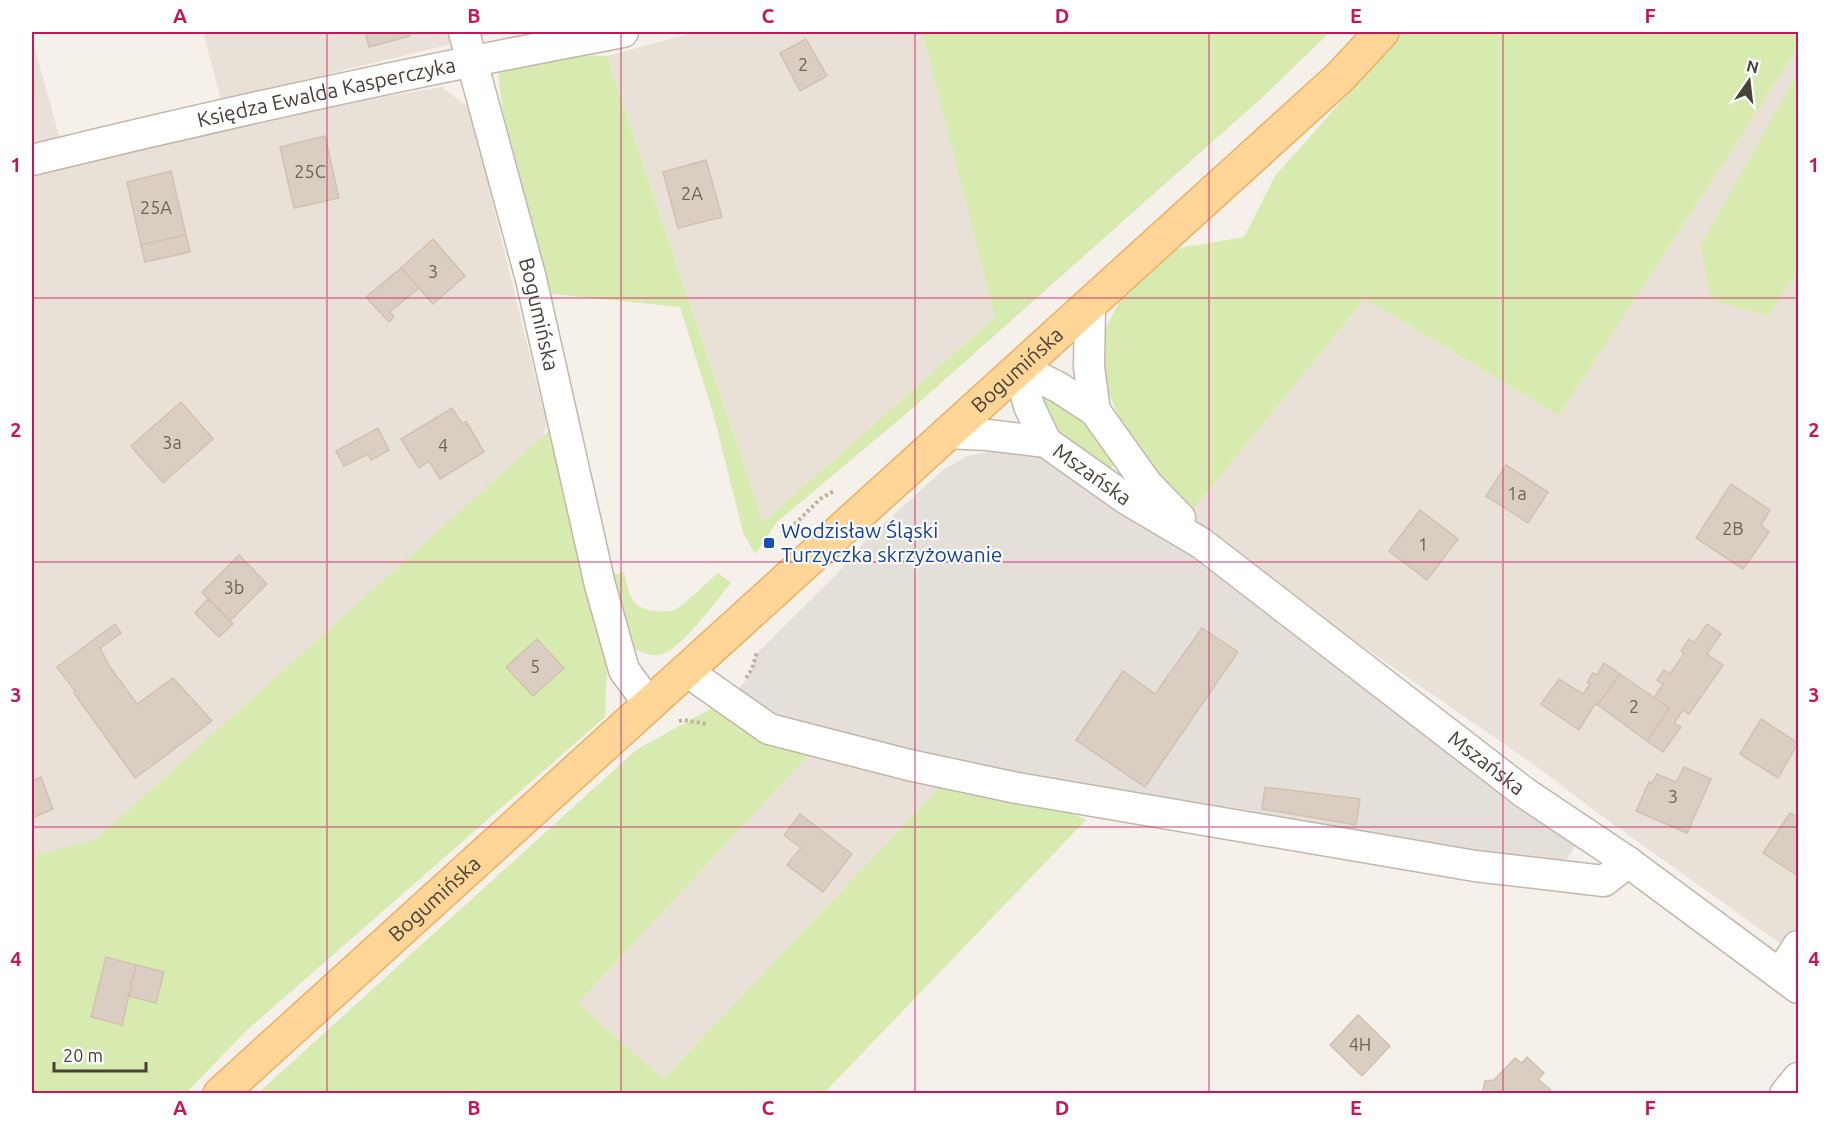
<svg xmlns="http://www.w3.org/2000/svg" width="1830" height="1125" viewBox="0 0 1830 1125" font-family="Ubuntu,sans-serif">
  <rect width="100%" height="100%" fill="#f5f0e9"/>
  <g fill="#e9e1d7">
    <path d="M 203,32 L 500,32 L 221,100 Z"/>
    <path d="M 696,32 L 922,32 L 995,317 L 763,522 L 607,56 Z"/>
    <path d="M 32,39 L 60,139 L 32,145 Z"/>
    <path d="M 1798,48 L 1798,956 L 1599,814 L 1533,764 L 1183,522 L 1365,299 L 1559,416 Z"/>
    <path d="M 442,87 L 473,111 L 491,197 L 546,421 L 543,445 L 95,841 L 32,856 L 32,174 L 279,115 Z"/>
    <path d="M 820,743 L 952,774 L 663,1079 L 578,1003 Z"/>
  </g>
  <path fill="#e5dfda" d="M 1046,442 L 1578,842 L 1563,865 L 909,765 L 727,700 L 744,683 L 752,669 L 756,654 L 836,575 L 867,539 L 944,469 L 968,456 L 989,452 L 1023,454 Z"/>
  <g fill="#d7ebb0">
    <path d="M 922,32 L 1330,32 L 1265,95 L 906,414 L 777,522 L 755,554 L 743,532 L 713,413 L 680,307 L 551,294 L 503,112 L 498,74 L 523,53 L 607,56 L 763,522 L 995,317 Z"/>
    <path d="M 1403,32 L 1798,32 L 1798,48 L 1559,416 L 1365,299 L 1183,522 L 1147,484 L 1104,382 L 1104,331 L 1122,297 L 1174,249 L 1244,237 L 1275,176 Z"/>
    <path d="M 1798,72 L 1798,272 L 1769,316 L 1711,300 L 1700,246 Z"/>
    <path d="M 1037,390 L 1073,411 L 1114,461 L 1112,469 C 1090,461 1057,443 1046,422 C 1041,413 1040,400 1037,390 Z"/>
    <path d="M 550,430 L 600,585 L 607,671 L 605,717 L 247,1030 L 186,1093 L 32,1093 L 32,856 L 95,840 Z"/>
    <path d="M 624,572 C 629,593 630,609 656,611 C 664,612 672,612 678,608 C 692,598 705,584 718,573 L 731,583 C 716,601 684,645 663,654 C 653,658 636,652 630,643 C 624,635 614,589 610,576 Z"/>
    <path d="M 727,700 L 820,743 L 578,1003 L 663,1079 L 952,774 L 1017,788 L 1086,820 L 824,1093 L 257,1094 L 636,750 Z"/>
  </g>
  <g fill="#dacdc1" stroke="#d2c1b0" stroke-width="1.5">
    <path d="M 365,32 L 409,32 L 410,36 L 369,47 Z"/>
    <path d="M 806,39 L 827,76 L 800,91 L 780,53 Z"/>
    <path d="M 325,136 L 339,198 L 294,208 L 280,147 Z"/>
    <path d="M 706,160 L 722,217 L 678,228 L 663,172 Z"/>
    <path d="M 171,171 L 186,235 L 141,245 L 127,182 Z"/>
    <path d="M 186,235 L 190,252 L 145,262 L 141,245 Z"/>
    <path d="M 433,239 L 465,276 L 433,304 L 401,268 Z"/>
    <path d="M 401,268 L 419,288 L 390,312 L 394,317 L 389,322 L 366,297 Z"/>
    <path d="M 181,402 L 213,439 L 163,483 L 131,446 Z"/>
    <path d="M 452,408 L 462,424 L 466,421 L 484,452 L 440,479 L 429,461 L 419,468 L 401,439 Z"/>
    <path d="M 378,428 L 389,450 L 371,460 L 368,454 L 344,466 L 336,451 Z"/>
    <path d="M 1506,465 L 1548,492 L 1528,523 L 1486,496 Z"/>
    <path d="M 1731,484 L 1770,510 L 1761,525 L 1769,532 L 1743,569 L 1696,538 Z"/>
    <path d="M 1420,510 L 1458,539 L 1427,580 L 1389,551 Z"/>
    <path d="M 239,555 L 267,584 L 230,621 L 202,592 Z"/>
    <path d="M 208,599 L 233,624 L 219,637 L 195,613 Z"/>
    <path d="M 115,624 L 121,633 L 100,648 L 110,667 L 137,704 L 173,678 L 212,721 L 135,778 L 74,693 L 75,691 L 57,667 Z"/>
    <path d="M 1707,624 L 1721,634 L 1707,654 L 1723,665 L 1689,714 L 1683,710 L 1674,723 L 1681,727 L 1663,752 L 1647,741 L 1669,708 L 1654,698 L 1663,684 L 1657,680 L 1664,670 L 1670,674 L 1684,654 L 1681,651 L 1689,639 L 1694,643 Z"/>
    <path d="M 1202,628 L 1238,652 L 1145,787 L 1076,740 L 1123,671 L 1155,694 Z"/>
    <path d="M 537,639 L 564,668 L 533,696 L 506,667 Z"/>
    <path d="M 1604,663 L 1620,674 L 1598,705 L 1595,704 L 1579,730 L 1541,704 L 1559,679 L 1583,694 L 1590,684 L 1587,682 L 1593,673 L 1597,675 Z"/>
    <path d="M 1620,674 L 1669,708 L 1647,741 L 1598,705 Z"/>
    <path d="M 1761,719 L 1798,743 L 1778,778 L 1740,754 Z"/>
    <path d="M 1684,767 L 1711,779 L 1687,833 L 1636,811 L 1649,782 L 1652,783 L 1657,774 L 1676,782 Z"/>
    <path d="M 41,777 L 53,809 L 32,818 L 32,781 Z"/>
    <path d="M 1265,787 L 1360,799 L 1356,825 L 1262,809 Z"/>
    <path d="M 1790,813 L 1798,818 L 1798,876 L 1763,853 Z"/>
    <path d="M 800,814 L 852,854 L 823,892 L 787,865 L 801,848 L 784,835 Z"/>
    <path d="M 106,957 L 136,965 L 122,1025 L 91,1017 Z"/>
    <path d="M 136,965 L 164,972 L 156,1003 L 129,996 Z"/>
    <path d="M 1358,1015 L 1390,1046 L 1362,1076 L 1330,1045 Z"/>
    <path d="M 1527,1057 L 1544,1073 L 1538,1079 L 1551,1090 L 1548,1094 L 1482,1094 L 1485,1081 L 1494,1080 L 1515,1058 L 1522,1063 Z"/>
  </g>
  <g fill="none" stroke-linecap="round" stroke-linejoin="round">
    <g stroke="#c1b7ab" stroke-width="33">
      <g id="minor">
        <path id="s1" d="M 464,32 L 531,279 L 600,585 L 624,670 L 648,703"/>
        <path id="s2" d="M 32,160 C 228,112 425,69 623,32"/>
        <path d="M 1090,305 L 1089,367 L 1095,411"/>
        <path d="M 1019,368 L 1058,387 L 1095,411 L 1147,484 L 1180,518"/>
        <path d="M 1019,368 L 1029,406 L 1046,442"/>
        <path id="s3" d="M 947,433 L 987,435 L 1046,442 L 1125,498 L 1201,543 L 1525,793 L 1628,862 L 1798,988"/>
        <path d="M 685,670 L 769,729 L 909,765 L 1017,788 L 1475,866 L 1604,881 L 1628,862"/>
        <path d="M 1780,974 L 1798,946"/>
        <path d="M 1785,1094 L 1798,1078"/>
      </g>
    </g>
    <g stroke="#e9b163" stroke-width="36">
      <g id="major">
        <path id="s4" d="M 220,1094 L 1339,78 L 1382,32"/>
      </g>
    </g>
    <g stroke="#c3b19b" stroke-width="4" stroke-dasharray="3 3" stroke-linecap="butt">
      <path d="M 786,533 L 820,499 L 834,491"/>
      <path d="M 746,678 L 752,669 L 757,652"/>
      <path d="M 679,721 L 684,720 L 707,724"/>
    </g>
    <use href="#minor" stroke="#fff" stroke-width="30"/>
    <use href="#major" stroke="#ffd698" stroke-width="33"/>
  </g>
  <path fill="none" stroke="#c2185b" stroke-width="1.5" stroke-opacity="0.55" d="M 327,32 L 327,1094M 621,32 L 621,1094M 915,32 L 915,1094M 1209,32 L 1209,1094M 1503,32 L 1503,1094M 32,298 L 1798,298M 32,562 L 1798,562M 32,827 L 1798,827"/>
  <rect fill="#1a4fb4" stroke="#fff" stroke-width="2" x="763" y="537" width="12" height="12" rx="3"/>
  <g text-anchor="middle" stroke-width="4.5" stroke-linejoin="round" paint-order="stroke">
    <g font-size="18" fill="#6d635a">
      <text x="803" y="71">2</text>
      <text x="310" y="178">25C</text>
      <text x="692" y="200">2A</text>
      <text x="156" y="214">25A</text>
      <text x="433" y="278">3</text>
      <text x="172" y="449">3a</text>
      <text x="443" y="452">4</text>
      <text x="1517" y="500">1a</text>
      <text x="1733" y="535">2B</text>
      <text x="1423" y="551">1</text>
      <text x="234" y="594">3b</text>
      <text x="535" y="673">5</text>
      <text x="1634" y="713">2</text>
      <text x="1673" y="803">3</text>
      <text x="1360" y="1051">4H</text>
    </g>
    <g font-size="21" fill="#494037" stroke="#fff">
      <text dy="7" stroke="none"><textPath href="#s2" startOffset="302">Księdza Ewalda Kasperczyka</textPath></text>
      <text dy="7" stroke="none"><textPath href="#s1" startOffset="292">Bogumińska</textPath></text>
      <text dy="7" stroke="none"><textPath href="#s4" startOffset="1077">Bogumińska</textPath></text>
      <text dy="7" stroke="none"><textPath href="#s3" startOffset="156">Mszańska</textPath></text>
      <text dy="7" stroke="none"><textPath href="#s3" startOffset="645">Mszańska</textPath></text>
      <text dy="7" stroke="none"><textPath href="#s4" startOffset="290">Bogumińska</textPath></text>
    </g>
    <g font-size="21" fill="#164399" stroke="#fff" text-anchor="start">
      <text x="781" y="538">Wodzisław Śląski<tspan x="781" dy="24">Turzyczka skrzyżowanie</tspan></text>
    </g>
  </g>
  <rect width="1830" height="1125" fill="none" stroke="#ffffff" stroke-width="66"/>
  <g transform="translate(1749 81) rotate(14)" stroke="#ffffff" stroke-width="4.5" paint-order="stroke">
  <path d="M0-4.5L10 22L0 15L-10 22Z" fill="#494037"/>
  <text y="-9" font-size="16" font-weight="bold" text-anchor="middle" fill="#494037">N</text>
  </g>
  <path d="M54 1062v9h92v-9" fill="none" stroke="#494037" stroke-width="3"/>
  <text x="63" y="1062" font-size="18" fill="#494037" stroke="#ffffff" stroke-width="4.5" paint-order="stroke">20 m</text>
  <rect x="33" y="33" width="1764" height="1059" fill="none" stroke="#c2185b" stroke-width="2"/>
  <g font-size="20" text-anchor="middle" font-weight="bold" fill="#c2185b">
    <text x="180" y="23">A</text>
    <text x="474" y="23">B</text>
    <text x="768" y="23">C</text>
    <text x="1062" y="23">D</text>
    <text x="1356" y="23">E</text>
    <text x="1650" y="23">F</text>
    <text x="16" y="172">1</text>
    <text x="1814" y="172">1</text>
    <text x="16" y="437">2</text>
    <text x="1814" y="437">2</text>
    <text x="16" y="702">3</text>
    <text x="1814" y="702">3</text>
    <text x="16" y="966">4</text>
    <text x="1814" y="966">4</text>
    <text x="180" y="1115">A</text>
    <text x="474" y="1115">B</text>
    <text x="768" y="1115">C</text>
    <text x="1062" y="1115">D</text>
    <text x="1356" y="1115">E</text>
    <text x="1650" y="1115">F</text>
  </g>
</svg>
